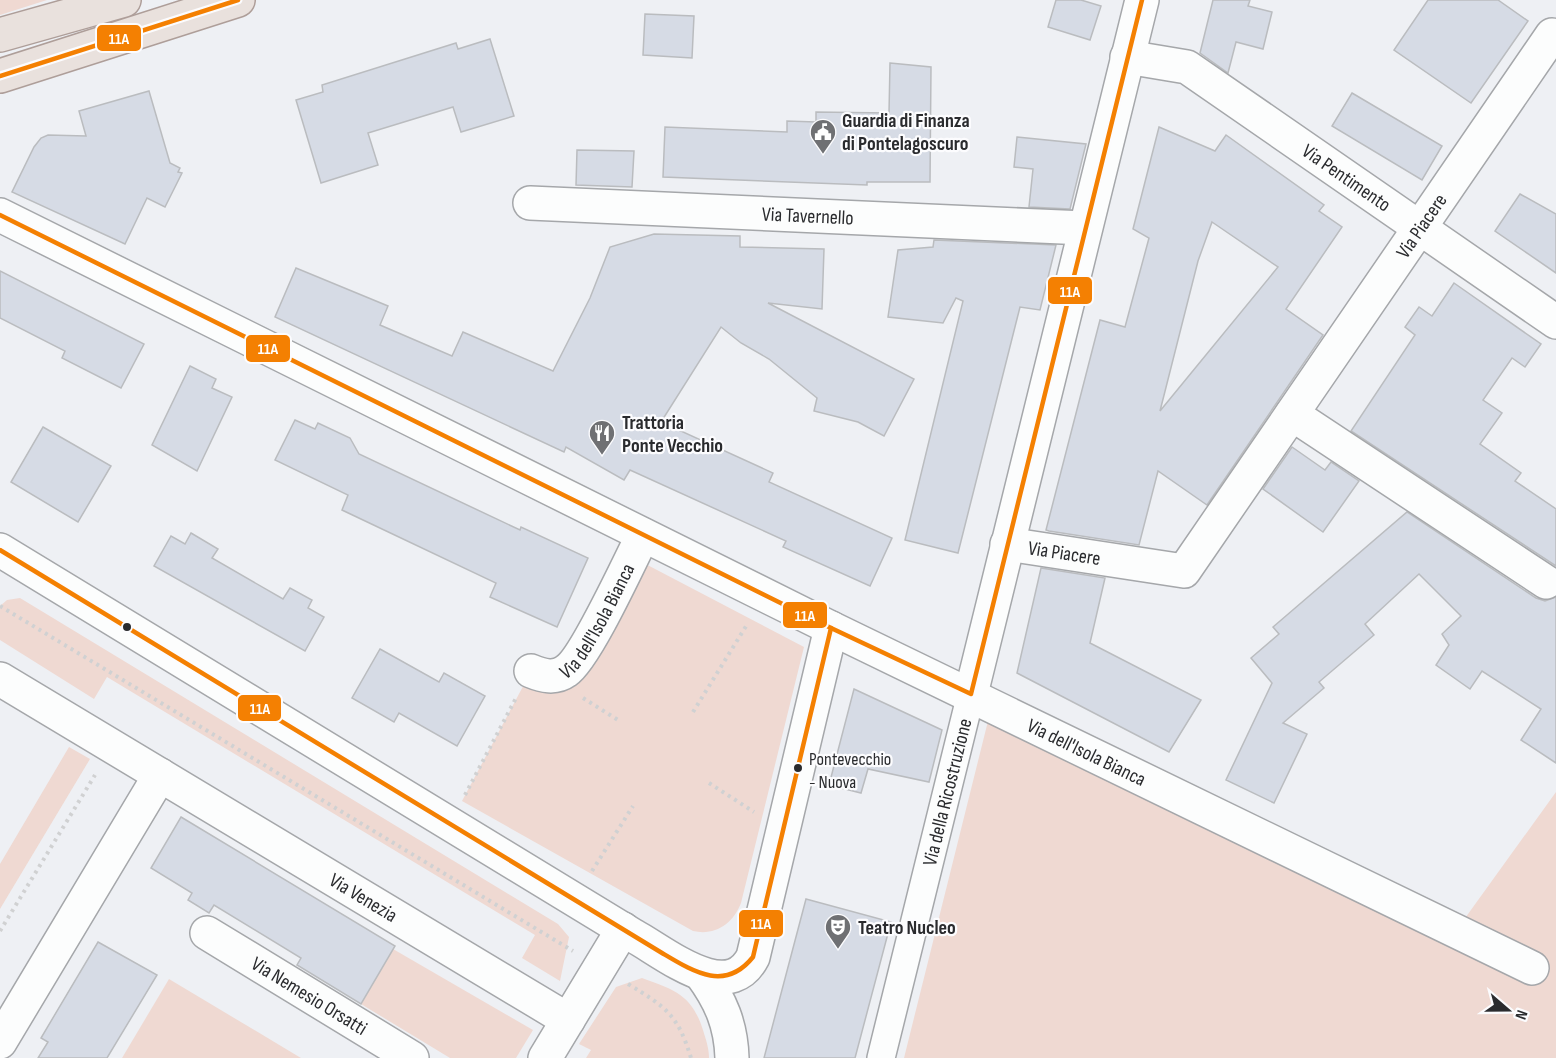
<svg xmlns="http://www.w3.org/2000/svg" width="1556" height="1058" viewBox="0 0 1556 1058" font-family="'Sofia Sans Condensed',sans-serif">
  <rect width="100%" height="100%" fill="#eef0f4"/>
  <g fill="#efd9d2">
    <path d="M 0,0 L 47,0 L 0,15 Z"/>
    <path d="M 636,559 L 804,647 L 741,903 C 733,924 715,936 693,931 L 462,801 L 528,677 L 539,682 Z"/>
    <path d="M 20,598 L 558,924 L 569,937 L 560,981 L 522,958 L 535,935 L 107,677 L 94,699 L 0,640 L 0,606 L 7,600 Z"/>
    <path d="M 993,701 L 1463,921 L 1556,792 L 1556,1058 L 904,1058 Z"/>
    <path d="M 69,747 L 90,759 L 0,909 L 0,864 Z"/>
    <path d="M 393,949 L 533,1030 L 516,1058 L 450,1058 L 361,1004 Z"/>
    <path d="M 642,978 C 675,990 692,995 703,1030 C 706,1040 709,1048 709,1058 L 586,1058 L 591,1050 L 579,1044 L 616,987 Z"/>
    <path d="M 169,979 L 301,1058 L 122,1058 Z"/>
  </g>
  <g fill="#d6dbe5" stroke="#babcbf" stroke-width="1.5" fill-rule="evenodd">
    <path d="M 1056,0 L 1081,0 L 1101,6 L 1090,40 L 1048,27 Z"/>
    <path d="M 1213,0 L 1250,0 L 1248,6 L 1272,12 L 1263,49 L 1236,42 L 1228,73 L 1200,53 Z"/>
    <path d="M 1428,0 L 1498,0 L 1528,21 L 1471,103 L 1394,50 Z"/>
    <path d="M 645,14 L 694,16 L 692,58 L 643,55 Z"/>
    <path d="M 490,39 L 514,116 L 461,132 L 453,107 L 368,133 L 378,165 L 321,183 L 296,100 L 323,92 L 322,85 L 456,43 L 458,49 Z"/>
    <path d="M 890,63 L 931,67 L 930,182 L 867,182 L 867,185 L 663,177 L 665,127 L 787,132 L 787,121 L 816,122 L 816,112 L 889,113 Z"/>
    <path d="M 149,91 L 170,163 L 180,168 L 178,172 L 182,173 L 165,207 L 147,198 L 125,244 L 12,192 L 34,147 L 41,138 L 48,135 L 86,136 L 79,111 Z"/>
    <path d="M 1352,93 L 1442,146 L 1422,180 L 1332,126 Z"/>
    <path d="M 1159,127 L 1215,151 L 1226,135 L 1324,205 L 1319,211 L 1342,227 L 1286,309 L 1323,335 L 1207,505 L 1158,471 L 1139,545 L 1049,531 L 1046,530 L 1100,320 L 1125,327 L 1149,238 L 1133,229 ZM 1212,222 L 1278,267 L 1160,411 L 1198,261 Z"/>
    <path d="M 1017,137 L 1086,144 L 1070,209 L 1029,207 L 1033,169 L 1014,167 Z"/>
    <path d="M 577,150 L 634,151 L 632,187 L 576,185 Z"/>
    <path d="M 1520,194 L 1556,214 L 1556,273 L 1495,231 Z"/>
    <path d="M 654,234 L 740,236 L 740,247 L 824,249 L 822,309 L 768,303 L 914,379 L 884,436 L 858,422 L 814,411 L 817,398 L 769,359 L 741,343 L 721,327 L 661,422 L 773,473 L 769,482 L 892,538 L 870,586 L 783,547 L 786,541 L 630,470 L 624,480 L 566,447 L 564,452 L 275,317 L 296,268 L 388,306 L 380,325 L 452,356 L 463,332 L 553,371 L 590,298 L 610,247 Z"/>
    <path d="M 934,240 L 1056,245 L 1040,310 L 1020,307 L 958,553 L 905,540 L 963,301 L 956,298 L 943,323 L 888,317 L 898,250 L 933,247 Z"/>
    <path d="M 0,271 L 144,344 L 121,388 L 62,358 L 65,351 L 0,318 Z"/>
    <path d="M 1454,283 L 1541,344 L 1525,367 L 1512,358 L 1483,400 L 1502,413 L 1480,444 L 1521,473 L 1515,481 L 1556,509 L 1556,566 L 1351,431 L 1415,335 L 1405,327 L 1419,307 L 1432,316 Z"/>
    <path d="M 190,366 L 216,379 L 212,388 L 232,397 L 197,471 L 152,445 Z"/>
    <path d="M 295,420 L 315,429 L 318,423 L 350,438 L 359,454 L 520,530 L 521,527 L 588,558 L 557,627 L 490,597 L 496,583 L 342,510 L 348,495 L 275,460 Z"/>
    <path d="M 43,427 L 111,466 L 78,522 L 11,482 Z"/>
    <path d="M 1292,447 L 1325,470 L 1331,462 L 1359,481 L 1323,532 L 1263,489 Z"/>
    <path d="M 1407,512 L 1536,598 L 1545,601 L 1556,597 L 1556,763 L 1521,740 L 1541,709 L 1482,671 L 1470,689 L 1436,665 L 1449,645 L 1442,634 L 1461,616 L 1419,574 L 1365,624 L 1374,635 L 1319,682 L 1324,688 L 1283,723 L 1307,734 L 1274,803 L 1226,780 L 1272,683 L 1251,658 L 1279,634 L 1273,627 Z"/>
    <path d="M 191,533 L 218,549 L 212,558 L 283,599 L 290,588 L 312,600 L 308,608 L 324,617 L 305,651 L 154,566 L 171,536 L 185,544 Z"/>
    <path d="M 1041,568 L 1105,578 L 1090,643 L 1201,700 L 1169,752 L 1017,673 Z"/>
    <path d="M 380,649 L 439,682 L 444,673 L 485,696 L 457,746 L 399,713 L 394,722 L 352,698 Z"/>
    <path d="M 854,689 L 942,730 L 929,782 L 868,769 L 861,793 L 829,785 Z"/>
    <path d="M 181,817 L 395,946 L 361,1004 L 297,965 L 301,958 L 214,905 L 209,913 L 188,900 L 192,893 L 151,868 Z"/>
    <path d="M 806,899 L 891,922 L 855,1058 L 764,1058 Z"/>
    <path d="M 98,942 L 157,975 L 107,1058 L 38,1058 L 48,1042 L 41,1038 Z"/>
  </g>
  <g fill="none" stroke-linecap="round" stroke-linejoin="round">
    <g stroke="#a5a7aa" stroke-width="30">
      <g id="pedestrian">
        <path id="s1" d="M 881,1058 L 971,694"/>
      </g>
    </g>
    <g stroke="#a5a7aa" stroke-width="36">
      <g id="minor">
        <path id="s2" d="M 1127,57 L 1187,67 L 1556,322"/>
        <path id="s3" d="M 530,203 L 1085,228"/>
        <path id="s4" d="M 0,215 L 831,628 L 1532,968"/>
        <path d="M 1292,414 L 1546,582"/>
        <path id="s5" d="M 1007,544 L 1184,571 L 1552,35"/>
        <path d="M 0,550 L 634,936 C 665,953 728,1006 753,957 L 831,628"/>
        <path id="s6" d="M 531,671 C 543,676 555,679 566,671 C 585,659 630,561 643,535"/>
        <path id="s7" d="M 0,679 L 568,1020"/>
        <path d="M 971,694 L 1142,0"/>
        <path id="s8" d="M 207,933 L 412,1058"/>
        <path d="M 701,974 C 721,1001 731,1025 732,1058"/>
        <path d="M 0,1042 L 160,775"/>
        <path d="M 545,1058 L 623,929"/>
      </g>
    </g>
    <g stroke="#ae9e99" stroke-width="36">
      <g id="primary">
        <path d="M 0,35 L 124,0"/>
        <path d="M 0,76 L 238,0"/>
      </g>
    </g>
    <g stroke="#d0d1d2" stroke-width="4" stroke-dasharray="3 4.5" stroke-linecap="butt">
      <path d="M 0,606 L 573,951"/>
      <path d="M 583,698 L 618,720"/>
      <path d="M 693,712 L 748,623"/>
      <path d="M 709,783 L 754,812"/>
      <path d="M 465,795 L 516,698"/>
      <path d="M 592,871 L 633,806"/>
      <path d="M 0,931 L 95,775"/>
      <path d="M 628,984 C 666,1007 678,1015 691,1058"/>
    </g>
    <use href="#pedestrian" stroke="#fcfdfd" stroke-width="27"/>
    <use href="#minor" stroke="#fcfdfd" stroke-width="33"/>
    <use href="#primary" stroke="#e9e1dd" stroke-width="33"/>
    <g stroke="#fcfcfe" stroke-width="9">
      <g id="bus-1">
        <path d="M 0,76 L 238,0"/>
        <path d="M 0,215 L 831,628 L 971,694 L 1142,0"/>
        <path d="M 0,550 L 662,953 C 694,972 725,992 753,957 L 831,628"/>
      </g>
    </g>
    <use href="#bus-1" stroke="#f48002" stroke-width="4.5"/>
  </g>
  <defs>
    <g id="civic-pin" transform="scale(1.35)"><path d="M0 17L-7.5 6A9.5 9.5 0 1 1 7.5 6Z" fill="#6f7073" stroke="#fcfcfe"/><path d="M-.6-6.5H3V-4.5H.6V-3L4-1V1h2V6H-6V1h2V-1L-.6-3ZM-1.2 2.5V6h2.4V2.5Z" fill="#fff"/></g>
    <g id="restaurant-pin" transform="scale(1.35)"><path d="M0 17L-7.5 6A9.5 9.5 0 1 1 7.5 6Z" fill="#6f7073" stroke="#fcfcfe"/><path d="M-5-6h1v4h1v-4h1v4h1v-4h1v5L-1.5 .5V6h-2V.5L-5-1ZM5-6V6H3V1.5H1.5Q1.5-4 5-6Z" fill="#fff"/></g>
    <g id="theatre-pin" transform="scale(1.35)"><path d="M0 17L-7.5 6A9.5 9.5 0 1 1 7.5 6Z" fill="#6f7073" stroke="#fcfcfe"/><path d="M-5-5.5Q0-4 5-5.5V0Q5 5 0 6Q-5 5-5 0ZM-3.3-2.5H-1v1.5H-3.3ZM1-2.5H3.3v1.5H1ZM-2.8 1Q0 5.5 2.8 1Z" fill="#fff"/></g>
  </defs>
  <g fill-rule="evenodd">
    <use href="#civic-pin" x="823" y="132"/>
    <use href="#restaurant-pin" x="602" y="433"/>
    <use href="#theatre-pin" x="838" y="927"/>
  </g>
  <g fill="#2a2b2e" stroke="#fcfcfe" stroke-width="2">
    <circle cx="127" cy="627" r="5"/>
    <circle cx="798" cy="768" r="5"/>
  </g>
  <g text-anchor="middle" stroke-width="4.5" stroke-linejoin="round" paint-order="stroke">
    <g font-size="18" fill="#2a2b2e" stroke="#fcfcfe" text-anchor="start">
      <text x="809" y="765">Pontevecchio<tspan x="809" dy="23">- Nuova</tspan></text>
    </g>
    <g font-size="20" font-weight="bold" fill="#2a2b2e" stroke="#fcfcfe" text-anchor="start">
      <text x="842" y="127">Guardia di Finanza<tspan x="842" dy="23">di Pontelagoscuro</tspan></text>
      <text x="622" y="429">Trattoria<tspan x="622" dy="23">Ponte Vecchio</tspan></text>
      <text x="858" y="934">Teatro Nucleo</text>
    </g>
    <g font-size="20" fill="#2a2b2e" stroke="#fcfcfe">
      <text dy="7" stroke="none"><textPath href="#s2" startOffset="255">Via Pentimento</textPath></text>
      <text dy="7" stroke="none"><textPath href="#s3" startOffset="278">Via Tavernello</textPath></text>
      <text dy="7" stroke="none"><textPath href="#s5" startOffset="598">Via Piacere</textPath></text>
      <text dy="7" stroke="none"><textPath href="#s5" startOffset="58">Via Piacere</textPath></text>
      <text dy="7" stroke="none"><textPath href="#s6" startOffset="96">Via dell'Isola Bianca</textPath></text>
      <text dy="7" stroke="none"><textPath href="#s4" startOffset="1212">Via dell'Isola Bianca</textPath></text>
      <text dy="7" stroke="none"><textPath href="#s1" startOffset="274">Via della Ricostruzione</textPath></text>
      <text dy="7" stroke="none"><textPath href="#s7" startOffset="424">Via Venezia</textPath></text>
      <text dy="7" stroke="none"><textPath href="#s8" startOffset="120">Via Nemesio Orsatti</textPath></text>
    </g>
  </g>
  <g stroke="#fcfcfe" stroke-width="2">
    <rect x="96" y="24" width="46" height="28" rx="6" fill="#f48002"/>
    <rect x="1047" y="276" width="46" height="29" rx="6" fill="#f48002"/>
    <rect x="245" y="334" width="46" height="29" rx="6" fill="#f48002"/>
    <rect x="782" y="601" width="46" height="28" rx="6" fill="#f48002"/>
    <rect x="237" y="694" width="45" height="28" rx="6" fill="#f48002"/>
    <rect x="738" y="909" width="46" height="29" rx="6" fill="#f48002"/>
  </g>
  <g font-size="16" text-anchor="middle" font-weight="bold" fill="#fff">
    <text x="119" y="44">11A</text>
    <text x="1070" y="297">11A</text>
    <text x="268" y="354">11A</text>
    <text x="805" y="621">11A</text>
    <text x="260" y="714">11A</text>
    <text x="761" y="929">11A</text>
  </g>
  <g transform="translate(1508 1010) rotate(110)" stroke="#fcfcfe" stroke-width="4.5" paint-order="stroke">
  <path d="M0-4.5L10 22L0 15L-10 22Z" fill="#2a2b2e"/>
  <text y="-9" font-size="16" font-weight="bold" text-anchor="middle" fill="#2a2b2e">N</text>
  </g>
</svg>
